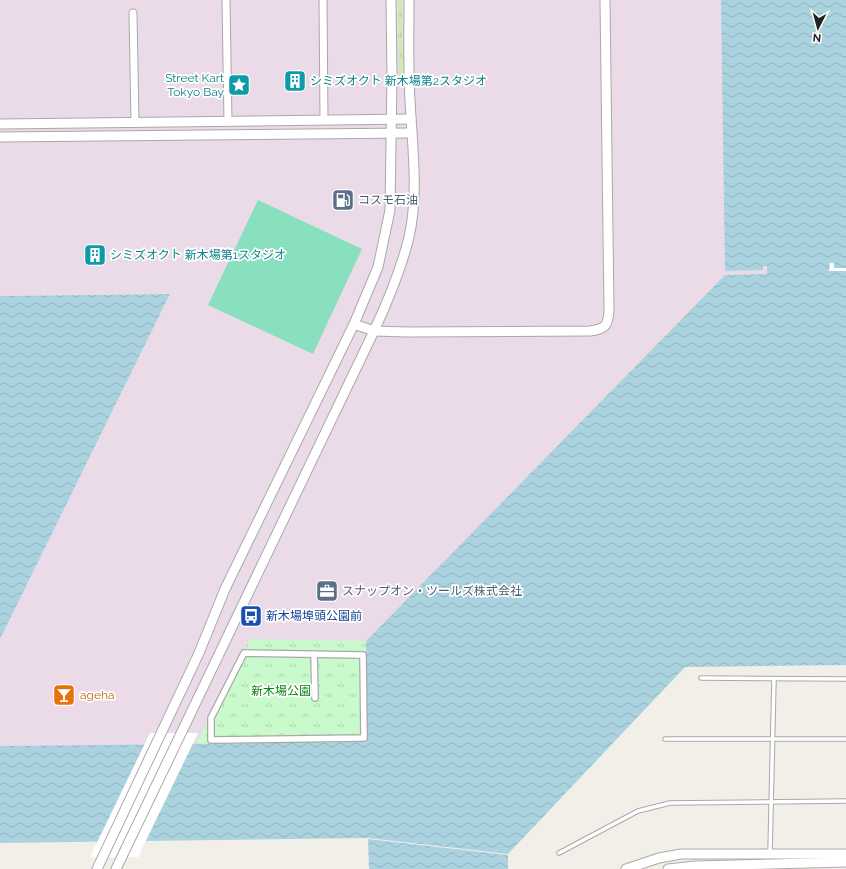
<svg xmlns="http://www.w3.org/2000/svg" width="846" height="869" viewBox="0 0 846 869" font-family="Raleway,'Noto Sans JP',sans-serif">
  <defs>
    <pattern id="grass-tufts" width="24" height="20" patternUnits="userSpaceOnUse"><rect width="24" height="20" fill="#cdebb0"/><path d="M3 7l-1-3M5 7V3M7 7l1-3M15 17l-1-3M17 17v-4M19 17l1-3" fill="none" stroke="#b0c997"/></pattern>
    <pattern id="park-tufts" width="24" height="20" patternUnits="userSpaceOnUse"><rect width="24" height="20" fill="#c8facc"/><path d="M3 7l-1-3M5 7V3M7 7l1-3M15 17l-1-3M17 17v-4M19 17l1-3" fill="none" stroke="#acd6af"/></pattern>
    <pattern id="water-waves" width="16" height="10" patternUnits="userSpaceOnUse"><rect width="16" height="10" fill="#aad3df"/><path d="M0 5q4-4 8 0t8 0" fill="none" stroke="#92b5bf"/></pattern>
  </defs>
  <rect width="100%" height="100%" fill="#f2efe9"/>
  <path fill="#ebdbe8" d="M 0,0 L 722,0 L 763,270 L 763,266 L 767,266 L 767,274 L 366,641 L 367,742 L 0,746 L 0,639 L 170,294 L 0,296 Z"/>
  <path fill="url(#grass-tufts)" d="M 398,0 L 402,0 L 403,79 L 399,79 Z"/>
  <path fill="url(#park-tufts)" d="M 250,639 L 366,641 L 367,742 L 196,744 Z"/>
  <path fill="#88e0be" d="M 258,200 L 362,249 L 313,354 L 208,305 Z"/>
  <g fill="url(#water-waves)">
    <path d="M 721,0 L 846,0 L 846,665 L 685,667 L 508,854 L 368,838 L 0,843 L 0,746 L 367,742 L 366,641 L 725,275 L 767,274 L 767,266 L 763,266 L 763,270 L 725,271 Z"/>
    <path d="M 170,294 L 0,639 L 0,296 Z"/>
    <path d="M 368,839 L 508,855 L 508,869 L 369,869 Z"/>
  </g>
  <g fill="#fff">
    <path d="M 830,263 L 834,263 L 834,268 L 846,268 L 846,271 L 829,271 Z"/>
    <path d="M 150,733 L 198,733 L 138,857 L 90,857 Z"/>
  </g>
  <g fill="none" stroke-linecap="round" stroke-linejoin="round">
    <g stroke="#a9a9a9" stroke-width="5.5">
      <g id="service">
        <path d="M 701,678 L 846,679"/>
        <path d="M 665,739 L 846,739"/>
        <path d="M 559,853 L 638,811 L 670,803 L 846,801"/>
        <path d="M 770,853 L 774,679"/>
      </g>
    </g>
    <g stroke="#a9a9a9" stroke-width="8">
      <g id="pedestrian">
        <path d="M 244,653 L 363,655 L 364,738 L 211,740 L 211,718 Z"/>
        <path d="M 314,654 L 315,698"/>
      </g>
    </g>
    <g stroke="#a9a9a9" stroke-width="9">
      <g id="minor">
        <path d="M 226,0 L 228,122"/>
        <path d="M 323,0 L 324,120"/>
        <path d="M 133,13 L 135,123"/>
      </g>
    </g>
    <g stroke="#a9a9a9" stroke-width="11">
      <g id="tertiary">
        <path d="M 0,124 L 411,119"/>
        <path d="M 0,137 L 412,133"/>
        <path d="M 354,324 L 374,331 L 408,332 L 590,331 C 605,329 608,326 609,311 L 605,0"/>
        <path d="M 97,869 L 199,653 L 225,589 L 354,324 L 378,267 L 390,210 L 392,76 L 391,0"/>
        <path d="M 116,869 L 374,331 C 388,301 401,270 409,237 C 419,194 412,144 410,100 C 408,67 409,33 409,0"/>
        <path d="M 626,869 L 659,858 L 681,854 L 846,854"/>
        <path d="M 668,869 L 695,866 L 846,862"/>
      </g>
    </g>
    <use href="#service" stroke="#fff" stroke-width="3.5"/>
    <use href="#pedestrian" stroke="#fff" stroke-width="5.5"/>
    <use href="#minor" stroke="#fff" stroke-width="7"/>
    <use href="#tertiary" stroke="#fff" stroke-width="9"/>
  </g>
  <defs>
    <g id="building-square" transform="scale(1.15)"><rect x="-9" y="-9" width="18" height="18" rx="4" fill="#0f9aa8" stroke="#fff"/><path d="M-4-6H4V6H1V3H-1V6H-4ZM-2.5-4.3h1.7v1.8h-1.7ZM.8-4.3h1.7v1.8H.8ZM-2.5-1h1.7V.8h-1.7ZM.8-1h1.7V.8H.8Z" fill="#fff"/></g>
    <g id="sight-square" transform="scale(1.15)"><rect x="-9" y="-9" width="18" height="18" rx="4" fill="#0f9aa8" stroke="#fff"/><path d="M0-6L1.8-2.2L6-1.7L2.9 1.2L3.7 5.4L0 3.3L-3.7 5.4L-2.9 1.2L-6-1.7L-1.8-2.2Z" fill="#fff"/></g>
    <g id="fuel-square" transform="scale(1.15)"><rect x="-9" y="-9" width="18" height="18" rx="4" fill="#5c6f8a" stroke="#fff"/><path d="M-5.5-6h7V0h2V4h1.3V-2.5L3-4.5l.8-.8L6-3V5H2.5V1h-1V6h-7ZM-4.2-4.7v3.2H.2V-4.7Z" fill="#fff"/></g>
    <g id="office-square" transform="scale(1.15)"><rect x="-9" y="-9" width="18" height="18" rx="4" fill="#5c6f8a" stroke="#fff"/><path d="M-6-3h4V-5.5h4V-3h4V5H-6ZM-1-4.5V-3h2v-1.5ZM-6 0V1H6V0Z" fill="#fff"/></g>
    <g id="bus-square" transform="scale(1.15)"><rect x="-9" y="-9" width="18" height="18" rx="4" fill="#1a4fb4" stroke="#fff"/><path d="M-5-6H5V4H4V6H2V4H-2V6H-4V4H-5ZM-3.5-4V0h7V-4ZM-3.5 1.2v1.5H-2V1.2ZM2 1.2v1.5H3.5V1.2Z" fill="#fff"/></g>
    <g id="bar-square" transform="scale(1.15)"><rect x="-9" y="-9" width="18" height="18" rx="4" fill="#e8710a" stroke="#fff"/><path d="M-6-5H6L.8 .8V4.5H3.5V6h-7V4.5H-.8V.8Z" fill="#fff"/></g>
  </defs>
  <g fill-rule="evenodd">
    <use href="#building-square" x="295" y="81"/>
    <use href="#sight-square" x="239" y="85"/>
    <use href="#fuel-square" x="343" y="200"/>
    <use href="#building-square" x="95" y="255"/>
    <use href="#office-square" x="327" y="591"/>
    <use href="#bus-square" x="251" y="616"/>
    <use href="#bar-square" x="64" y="695"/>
  </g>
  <g text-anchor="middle" stroke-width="3.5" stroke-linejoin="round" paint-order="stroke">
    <g font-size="12" fill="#0d838f" stroke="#fff" text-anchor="start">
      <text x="224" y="82" text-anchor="end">Street Kart<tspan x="224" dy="14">Tokyo Bay</tspan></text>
      <text x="310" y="85">シミズオクト 新木場第2スタジオ</text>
      <text x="110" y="259">シミズオクト 新木場第1スタジオ</text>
    </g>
    <g font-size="12" fill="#4e5e75" stroke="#fff" text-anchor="start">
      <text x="358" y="204">コスモ石油</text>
      <text x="342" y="595">スナップオン・ツールズ株式会社</text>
    </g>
    <g font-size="12" fill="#164399" stroke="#fff" text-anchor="start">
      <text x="266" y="620">新木場埠頭公園前</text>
    </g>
    <g font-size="12" fill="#0c8416" stroke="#fff">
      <text x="281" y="695">新木場公園</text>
    </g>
    <g font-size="12" fill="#c56008" stroke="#fff" text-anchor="start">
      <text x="80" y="699">ageha</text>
    </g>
  </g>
  <g transform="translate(818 28) rotate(186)" stroke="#ffffff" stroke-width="3" paint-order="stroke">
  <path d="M0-3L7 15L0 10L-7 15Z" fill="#222222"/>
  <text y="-6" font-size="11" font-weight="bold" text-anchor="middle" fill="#222222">N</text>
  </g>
</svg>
